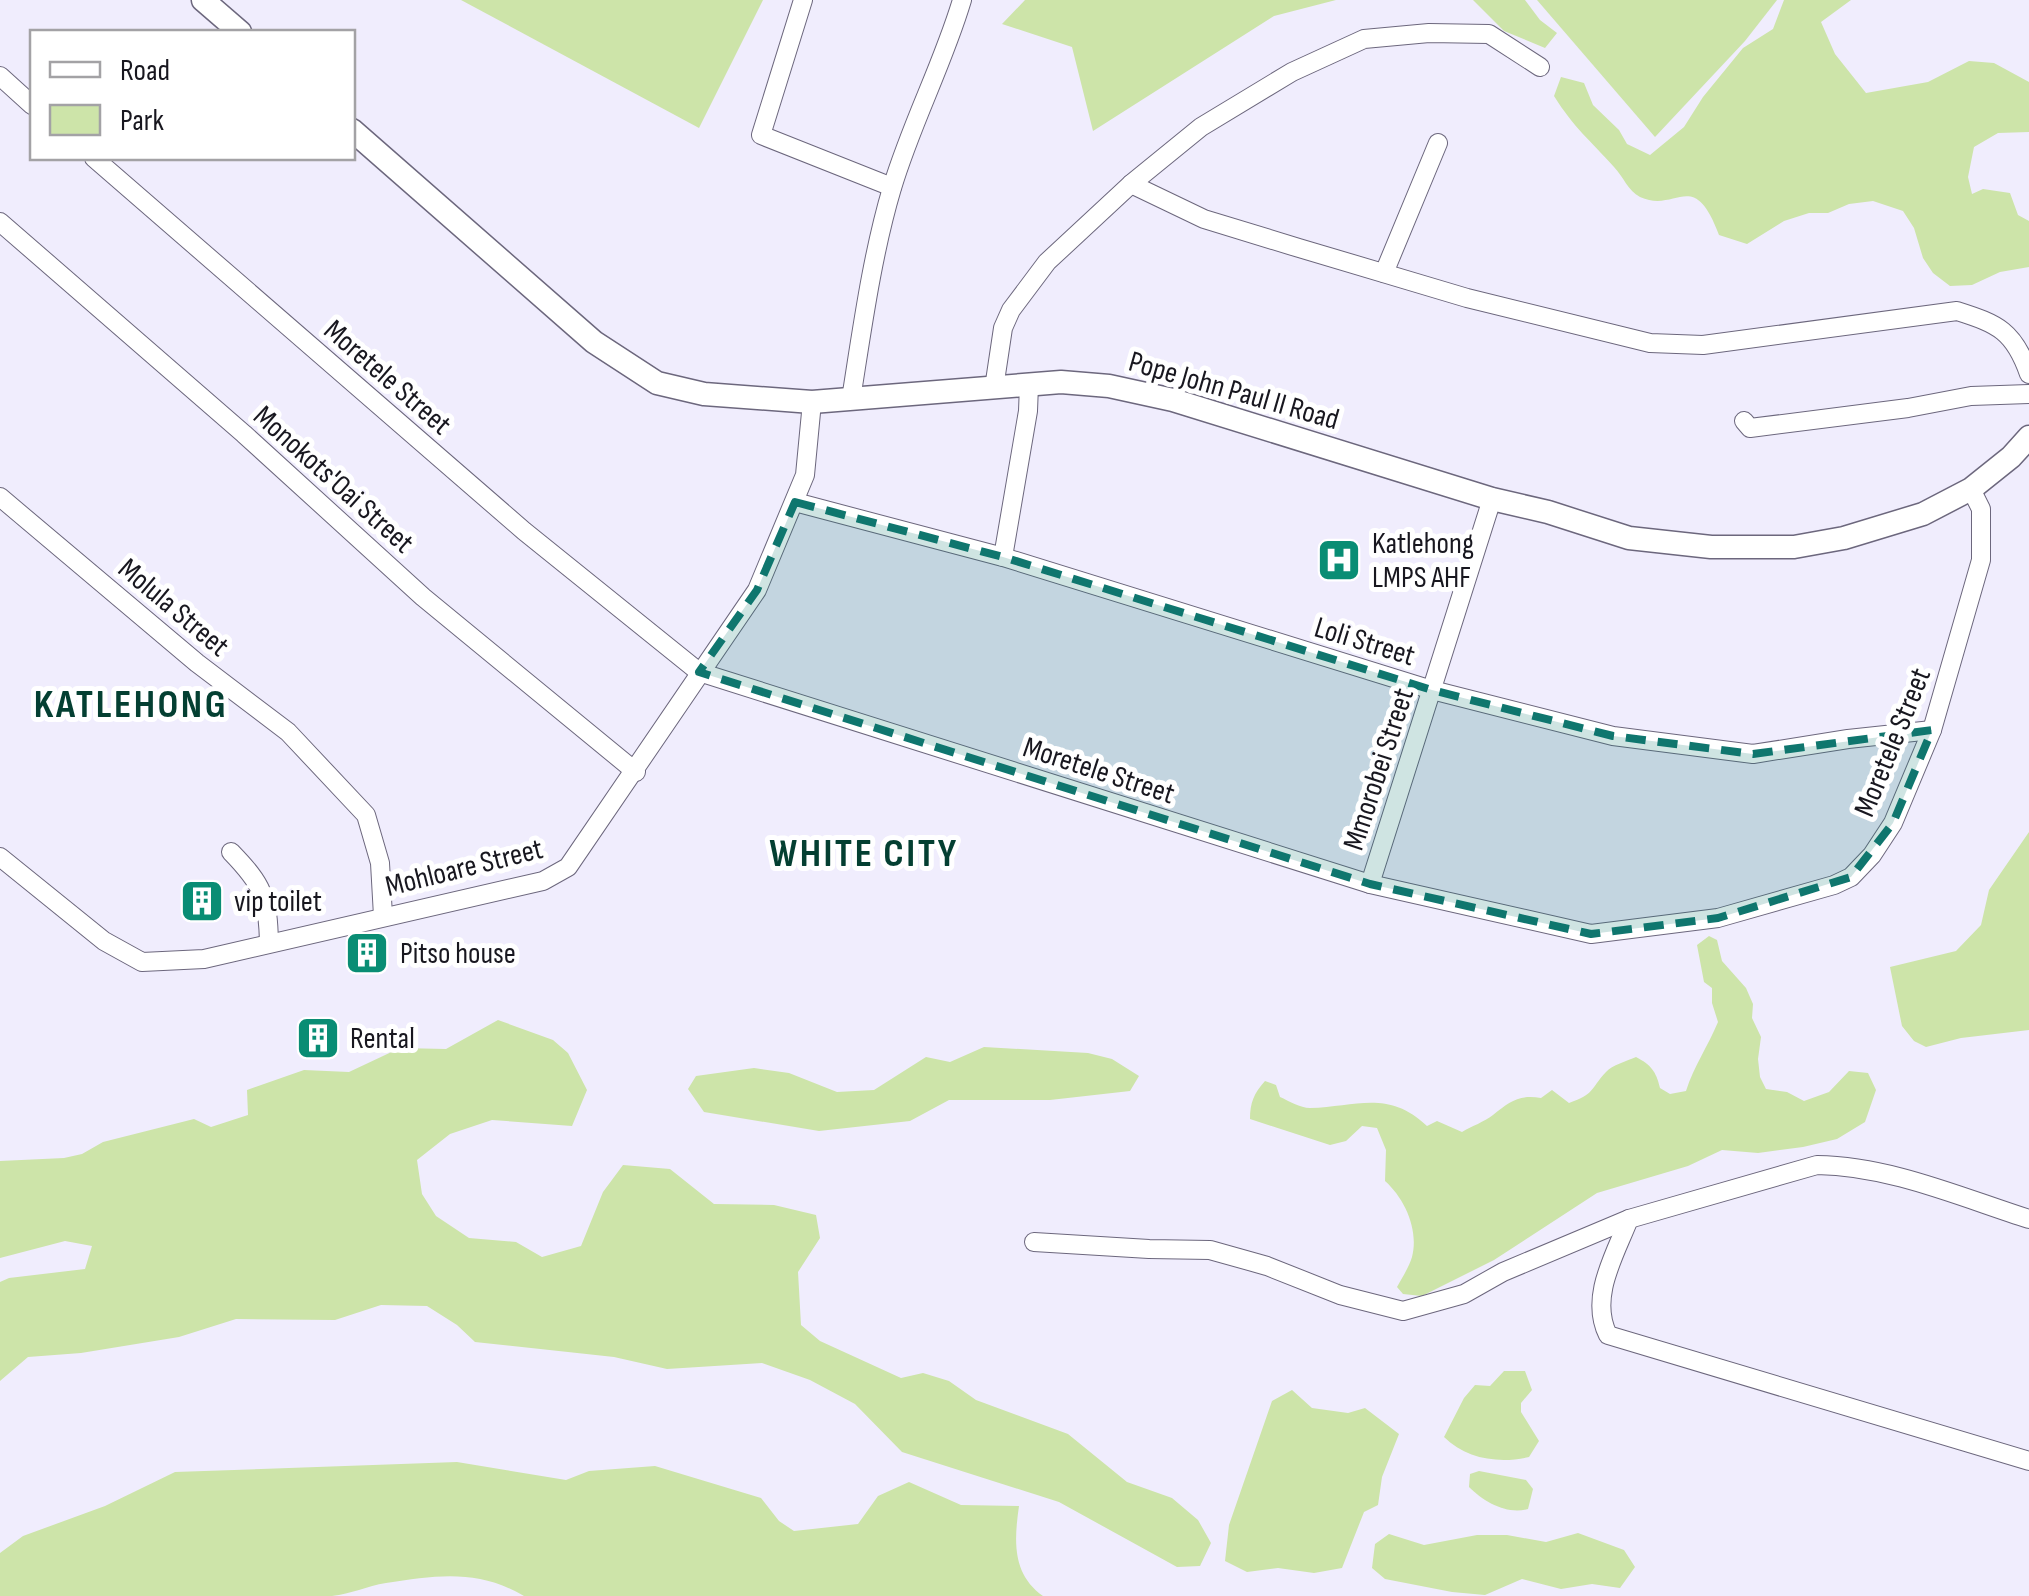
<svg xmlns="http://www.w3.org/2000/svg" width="2029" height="1596" viewBox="0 0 2029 1596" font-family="'Sofia Sans Condensed',sans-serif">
  <rect width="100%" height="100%" fill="#f0edfd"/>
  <g fill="#cde4a9">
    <path d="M 461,0 L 763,0 L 699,128 Z"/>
    <path d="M 1025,0 L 1336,0 L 1274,16 L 1093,131 L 1072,47 L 1002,24 Z"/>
    <path d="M 1473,0 L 1525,0 L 1540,20 L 1557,33 L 1545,48 L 1504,31 Z"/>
    <path d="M 1537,0 L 1777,0 L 1745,41 L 1655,137 Z"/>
    <path d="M 1784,0 L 1851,0 L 1821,22 L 1835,54 L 1866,93 L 1928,82 L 1969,61 L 1994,63 L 2029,82 L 2029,132 L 1998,133 L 1974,147 L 1968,177 L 1972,194 L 1983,189 L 2010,193 L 2018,215 L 2029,221 L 2029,267 L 2000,272 L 1972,285 L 1950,286 L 1933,273 L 1923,258 L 1914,228 L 1903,211 L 1873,201 L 1849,204 L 1828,213 L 1809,213 L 1784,221 L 1747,244 L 1719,235 C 1693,166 1677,214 1640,197 C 1628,191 1623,176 1614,167 C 1590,140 1574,128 1554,96 L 1561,77 L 1584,83 L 1593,105 L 1619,130 L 1627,144 L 1650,155 L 1684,127 L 1703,97 L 1743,48 L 1773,29 Z"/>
    <path d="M 2029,832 L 2029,1030 L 1961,1038 L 1926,1047 L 1914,1041 L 1902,1026 L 1890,967 L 1956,951 L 1981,925 L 1989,890 Z"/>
    <path d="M 1709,936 L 1717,940 L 1722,961 L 1746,988 L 1753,1004 L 1752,1018 L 1761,1037 L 1758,1059 L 1760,1077 L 1766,1089 L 1787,1092 L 1804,1101 L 1829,1092 L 1849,1071 L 1868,1073 L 1876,1090 L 1865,1122 L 1837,1139 L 1803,1147 L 1758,1153 L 1722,1150 L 1688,1166 L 1597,1193 L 1494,1260 L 1422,1296 L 1403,1294 L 1397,1287 C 1402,1278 1409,1267 1412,1257 C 1419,1230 1405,1199 1385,1181 L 1386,1150 L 1377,1128 L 1362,1126 L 1346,1141 L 1330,1145 L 1250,1119 C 1250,1103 1254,1093 1265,1081 L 1276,1085 L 1280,1097 C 1289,1101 1300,1108 1310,1108 C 1356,1107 1388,1089 1427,1126 L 1437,1121 L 1462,1132 C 1472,1126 1484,1122 1493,1115 C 1509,1102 1519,1094 1541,1098 L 1552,1090 L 1569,1103 C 1595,1094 1590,1089 1606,1072 C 1612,1065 1627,1061 1636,1057 C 1651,1065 1656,1071 1660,1088 L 1670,1094 L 1686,1091 C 1694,1066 1708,1046 1718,1022 L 1712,1003 L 1712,988 L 1704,982 L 1697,945 Z"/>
    <path d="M 498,1020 L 553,1040 L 568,1053 L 587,1090 L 572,1126 L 492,1120 L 450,1134 L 417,1160 L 422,1194 L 436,1216 L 469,1238 L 516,1242 L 542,1257 L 581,1246 L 603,1192 L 623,1165 L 670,1169 L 714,1204 L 774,1205 L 816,1215 L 820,1238 L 798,1272 L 801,1325 L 820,1341 L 901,1378 L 923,1373 L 949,1381 L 976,1400 L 1068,1434 L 1127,1482 L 1172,1498 L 1198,1520 L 1211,1543 L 1200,1566 L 1177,1567 L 1059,1502 L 902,1452 L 855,1404 L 810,1380 L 762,1363 L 667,1369 L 614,1357 L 475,1342 L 457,1325 L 427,1306 L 381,1305 L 335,1320 L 236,1319 L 179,1337 L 81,1353 L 28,1357 L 0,1381 L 0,1282 L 9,1278 L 85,1269 L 92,1246 L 65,1241 L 0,1258 L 0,1161 L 64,1158 L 82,1154 L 103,1142 L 194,1119 L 211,1127 L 248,1115 L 247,1090 L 304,1070 L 349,1072 L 400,1048 L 446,1049 Z"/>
    <path d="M 984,1047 L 1088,1053 L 1112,1059 L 1139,1076 L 1130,1091 L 1050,1100 L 949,1100 L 910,1121 L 819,1131 L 704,1112 L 688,1089 L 696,1076 L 754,1068 L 789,1073 L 837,1092 L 874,1090 L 926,1057 L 950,1062 Z"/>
    <path d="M 1504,1371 L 1525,1371 L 1532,1390 L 1521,1403 L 1521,1412 L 1539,1441 L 1529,1457 C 1499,1464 1466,1459 1444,1437 L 1464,1398 L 1475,1385 L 1490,1386 Z"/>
    <path d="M 1292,1390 L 1312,1408 L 1348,1413 L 1365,1408 L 1399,1434 L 1382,1477 L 1378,1505 L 1364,1512 L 1342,1568 L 1314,1573 L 1278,1568 L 1247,1572 L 1225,1561 L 1229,1525 L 1272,1401 Z"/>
    <path d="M 457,1462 L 566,1480 L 589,1471 L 655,1466 L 761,1498 L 779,1521 L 794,1531 L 858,1524 L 878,1496 L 909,1482 L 961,1505 L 1019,1506 C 1014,1541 1012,1574 1043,1596 L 524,1596 C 478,1569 438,1575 386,1583 C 367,1586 351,1594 332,1596 L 0,1596 L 0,1553 L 23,1536 L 105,1506 L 175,1472 Z"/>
    <path d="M 1479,1471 L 1526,1480 L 1533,1489 L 1528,1509 C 1507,1515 1484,1502 1469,1487 L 1470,1474 Z"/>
    <path d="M 1578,1533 L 1624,1550 L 1635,1567 L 1620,1588 L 1592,1584 L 1561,1589 L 1522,1579 L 1485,1595 L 1452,1592 L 1385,1579 L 1372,1568 L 1375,1544 L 1389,1534 L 1424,1545 L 1477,1535 L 1507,1535 L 1546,1542 Z"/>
  </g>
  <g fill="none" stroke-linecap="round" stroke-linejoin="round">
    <g stroke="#6c677d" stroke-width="20">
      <g id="minor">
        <path d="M 803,0 L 761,135 L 892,187"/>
        <path d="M 0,76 L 32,105"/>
        <path d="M 94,158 L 524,531 L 699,672 L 1370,884 L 1591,934 L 1718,918 L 1834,885 L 1851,877 L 1872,855 L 1893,823 L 1932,730 L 1981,560 L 1981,509 L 1971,489"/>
        <path d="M 1131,184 L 1204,219 L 1299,248 L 1467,298 L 1650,343 L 1703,345 L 1957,311 C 1998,324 2014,331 2029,374"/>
        <path d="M 0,222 L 244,434 L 423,597 L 636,772"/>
        <path d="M 1384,273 L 1438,143"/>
        <path d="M 994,388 L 1003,328 L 1011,310 L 1047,262 L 1131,184 L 1201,127 L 1292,72 L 1364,39 L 1429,33 L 1489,34 L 1540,67"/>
        <path d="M 851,399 C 862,330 872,255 892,188 C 911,124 943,64 962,0"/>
        <path d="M 1744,421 L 1750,428 L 1908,408 L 1971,396 L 2029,394"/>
        <path d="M 0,497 L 197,663 L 288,732 L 366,815 L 380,863 L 383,916"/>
        <path d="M 795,502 L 1003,557 L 1432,690 L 1613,736 L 1753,754 L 1848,739 L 1932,730"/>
        <path d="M 1003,557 L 1028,411 L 1029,385"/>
        <path d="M 231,852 C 263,885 268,897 269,943"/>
        <path d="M 0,857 L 104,941 L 142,962 L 204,959 L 543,881 L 568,867 L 757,590 L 805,475 L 812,402"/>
        <path d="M 1370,884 L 1492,499"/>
        <path d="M 1629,1219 C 1615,1255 1589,1297 1608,1335 L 2029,1461"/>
        <path d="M 1034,1242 L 1149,1249 L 1210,1250 L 1267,1266 L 1340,1295 L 1403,1311 L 1464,1294 L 1503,1272 L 1629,1219 L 1817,1165 C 1890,1166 1960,1197 2029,1219"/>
      </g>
    </g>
    <g stroke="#6c677d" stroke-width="25">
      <g id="secondary">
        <path d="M 203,0 L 240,32"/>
        <path d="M 352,130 L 594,342 L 657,383 L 704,394 L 812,402 L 1061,382 L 1109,386 L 1173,400 L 1492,499 L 1548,512 L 1629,538 L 1711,547 L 1794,547 L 1844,538 L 1923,514 L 1971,489 L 2011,457 L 2029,437"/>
      </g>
    </g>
    <use href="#minor" stroke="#fff" stroke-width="18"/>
    <use href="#secondary" stroke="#fff" stroke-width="22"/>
  </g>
  <path fill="#0f766e" fill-opacity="0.2" stroke="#0f766e" stroke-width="8" stroke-dasharray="20 12" stroke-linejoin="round" d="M 795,502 L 1003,557 L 1432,690 L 1613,736 L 1753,754 L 1932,730 L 1893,823 L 1851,877 L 1718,918 L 1591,934 L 1370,884 L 699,672 L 757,590 Z"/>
  <defs>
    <g id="hospital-square" transform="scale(2.25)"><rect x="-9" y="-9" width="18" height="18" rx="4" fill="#098d74" stroke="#fff"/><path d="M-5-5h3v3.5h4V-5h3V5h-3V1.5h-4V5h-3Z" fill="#fff"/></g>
    <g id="building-square" transform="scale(2.25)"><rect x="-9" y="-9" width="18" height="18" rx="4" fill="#098d74" stroke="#fff"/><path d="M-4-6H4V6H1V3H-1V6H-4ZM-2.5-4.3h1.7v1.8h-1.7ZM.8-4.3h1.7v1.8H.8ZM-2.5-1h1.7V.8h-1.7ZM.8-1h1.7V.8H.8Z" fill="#fff"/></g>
  </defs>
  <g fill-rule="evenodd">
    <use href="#hospital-square" x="1339" y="560"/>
    <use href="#building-square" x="202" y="901"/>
    <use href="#building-square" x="367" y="953"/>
    <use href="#building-square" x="318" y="1038"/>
  </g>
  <g text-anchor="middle" stroke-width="10" stroke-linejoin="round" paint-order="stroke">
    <g font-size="30" fill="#18171f" stroke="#fff">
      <text transform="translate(388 377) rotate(41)" y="10">Moretele Street</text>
      <text transform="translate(1234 390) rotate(16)" y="10">Pope John Paul II Road</text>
      <text transform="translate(334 479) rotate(42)" y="10">Monokots'Oai Street</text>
      <text transform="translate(174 607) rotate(40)" y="10">Molula Street</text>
      <text transform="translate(1365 641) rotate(17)" y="10">Loli Street</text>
      <text transform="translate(1892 742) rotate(-68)" y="10">Moretele Street</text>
      <text transform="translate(1378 769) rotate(-72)" y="10">Mmorobei Street</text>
      <text transform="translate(1099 770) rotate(18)" y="10">Moretele Street</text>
      <text transform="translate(464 867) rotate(-14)" y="10">Mohloare Street</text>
    </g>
    <g font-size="30" fill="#18171f" stroke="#fff" text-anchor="start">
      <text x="1372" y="553">Katlehong<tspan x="1372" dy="34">LMPS AHF</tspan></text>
      <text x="234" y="911">vip toilet</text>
      <text x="400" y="963">Pitso house</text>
      <text x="350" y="1048">Rental</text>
    </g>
    <g font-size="40" font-weight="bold" letter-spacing="2.5" fill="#043f32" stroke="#fff">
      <text x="131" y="717">KATLEHONG</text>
      <text x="864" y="866">WHITE CITY</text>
    </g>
  </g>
  <rect x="30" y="30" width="325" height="130" fill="#ffffff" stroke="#a3a2a5" stroke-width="2.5"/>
  <rect x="50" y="62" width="50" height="15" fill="#ffffff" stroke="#a3a2a5" stroke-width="2.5"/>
  <text x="120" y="80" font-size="30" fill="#18171f">Road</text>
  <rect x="50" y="105" width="50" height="30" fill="#cde4a9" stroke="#a3a2a5" stroke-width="2.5"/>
  <text x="120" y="130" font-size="30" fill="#18171f">Park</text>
</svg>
